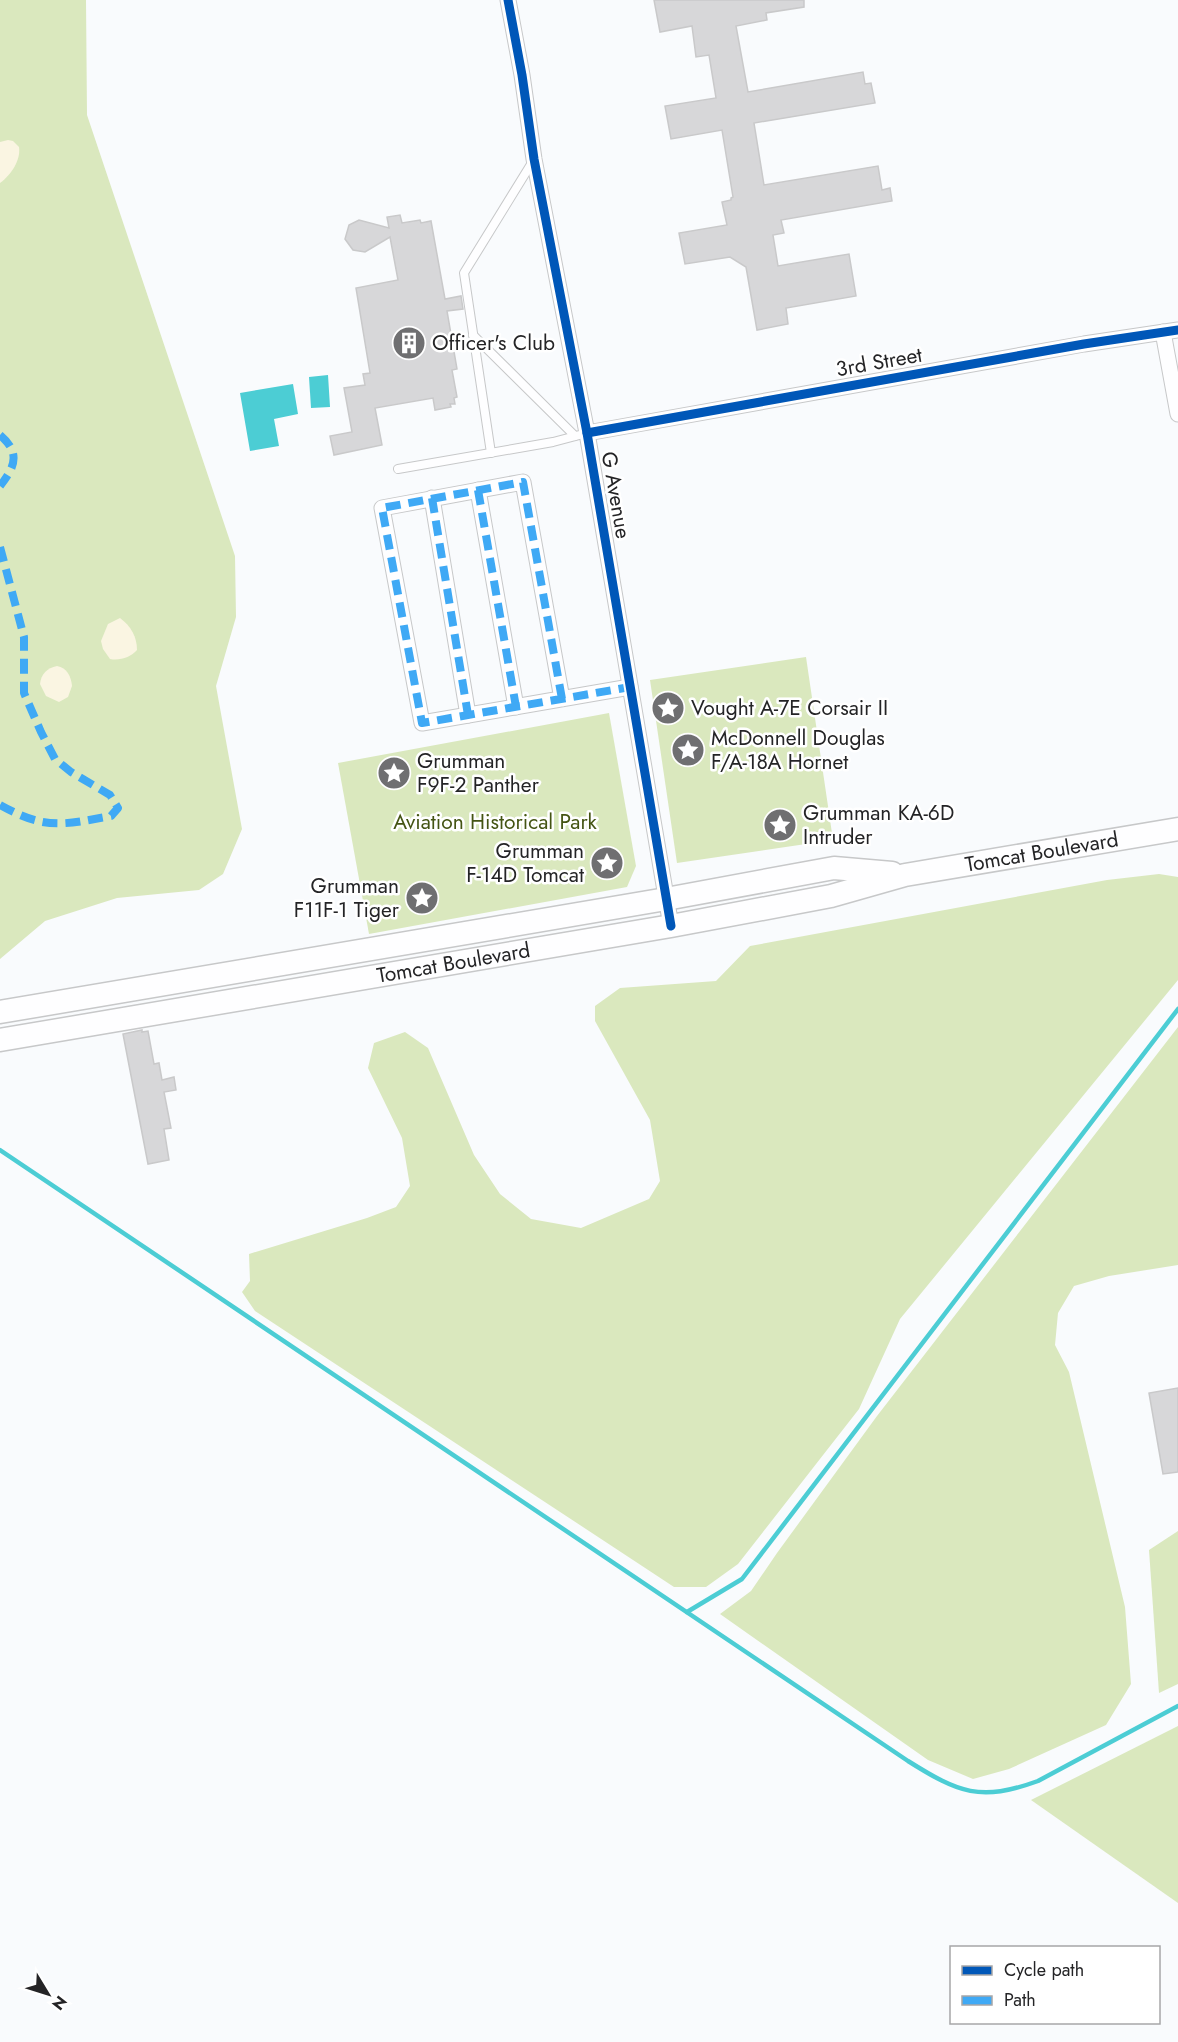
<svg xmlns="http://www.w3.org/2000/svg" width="1178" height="2042" viewBox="0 0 1178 2042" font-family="Jost,sans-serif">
  <rect width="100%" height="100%" fill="#f9fbfd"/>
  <g fill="#dae8be">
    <path d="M 0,0 L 86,0 L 87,115 L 235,556 L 236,617 L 216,686 L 242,829 L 223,874 L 199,890 L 117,898 L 45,921 L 0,959 Z"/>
    <path d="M 806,657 L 833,840 L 677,863 L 650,680 Z"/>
    <path d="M 609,713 L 636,866 L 627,887 L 369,934 L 338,763 Z"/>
    <path d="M 1159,874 L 1178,877 L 1178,980 L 900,1319 L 859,1409 L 738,1564 L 706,1587 L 674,1587 L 255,1311 L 242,1292 L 250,1281 L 249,1254 L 367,1218 L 396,1207 L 410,1186 L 402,1138 L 368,1068 L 374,1043 L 405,1032 L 428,1048 L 474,1155 L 500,1194 L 531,1219 L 581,1228 L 649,1199 L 660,1181 L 650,1120 L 595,1021 L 595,1006 L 620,988 L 716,981 L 750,946 L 1107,880 Z"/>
    <path d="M 1178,1027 L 1178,1265 L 1109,1276 L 1074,1286 L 1058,1313 L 1055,1345 L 1069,1372 L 1125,1607 L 1131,1684 L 1106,1725 L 1009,1769 L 973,1779 L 928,1760 L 720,1614 L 751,1591 L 777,1553 L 877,1416 Z"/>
    <path d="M 1178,1531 L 1178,1684 L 1159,1693 L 1149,1550 Z"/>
    <path d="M 1178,1726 L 1178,1903 L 1031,1800 Z"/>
  </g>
  <g fill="#faf5e2">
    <path d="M 8,140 L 13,141 L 19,147 C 21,160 11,175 0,183 L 0,142 Z"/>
    <path d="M 120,618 C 131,626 137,637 137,650 C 131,657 120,661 110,659 L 103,649 L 101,641 L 108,624 Z"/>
    <path d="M 57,666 C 67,668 71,676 72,686 L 68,697 L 59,702 L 46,696 L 40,684 C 41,674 47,668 57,666 Z"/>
  </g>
  <g fill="#4ccdd4">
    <path d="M 328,375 L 330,407 L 311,408 L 309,377 Z"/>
    <path d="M 293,384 L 298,414 L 274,419 L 279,446 L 250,451 L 240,393 Z"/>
  </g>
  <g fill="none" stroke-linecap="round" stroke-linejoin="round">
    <g stroke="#4ccdd4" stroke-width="4.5">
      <path d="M 0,1150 L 908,1761 C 959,1793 980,1802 1038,1781 L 1178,1706"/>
      <path d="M 687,1612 L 742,1579 L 1178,1009"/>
    </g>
  </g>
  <g fill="#d7d7d9" stroke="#c9c9ca" stroke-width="1.5">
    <path d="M 654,0 L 804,0 L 804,7 L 766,13 L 767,20 L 736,26 L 748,92 L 863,72 L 865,84 L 871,83 L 875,103 L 754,123 L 764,185 L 878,166 L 882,190 L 890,188 L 892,201 L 781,220 L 784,233 L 773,235 L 778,266 L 849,254 L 856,296 L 786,308 L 788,324 L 757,330 L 746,267 L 730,257 L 685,264 L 679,233 L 727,225 L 722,202 L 731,200 L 731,198 L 733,197 L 722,130 L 671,139 L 665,106 L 716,98 L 709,55 L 696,57 L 692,26 L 660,32 Z"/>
    <path d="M 400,215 L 402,223 L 420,220 L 421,223 L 431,221 L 445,299 L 461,296 L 463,309 L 447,311 L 457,369 L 452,370 L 457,397 L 454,398 L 455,404 L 450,404 L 451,407 L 435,410 L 433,398 L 375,408 L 382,445 L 334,455 L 330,436 L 352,432 L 344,388 L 365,385 L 363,374 L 370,373 L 356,288 L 398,280 L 390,237 L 365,252 L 353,250 L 345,239 L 349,225 L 359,220 L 389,228 L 387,217 Z"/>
    <path d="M 142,1030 L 142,1032 L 148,1031 L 154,1064 L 159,1063 L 162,1080 L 174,1077 L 176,1090 L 164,1092 L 171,1128 L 164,1129 L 169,1160 L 148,1164 L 123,1034 Z"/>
    <path d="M 1178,1388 L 1178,1472 L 1163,1474 L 1149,1393 Z"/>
  </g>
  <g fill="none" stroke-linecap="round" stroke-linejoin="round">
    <g stroke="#c7c8c9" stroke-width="10">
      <g id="service">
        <path d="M 473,335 L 575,436"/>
        <path d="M 491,453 L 464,273 L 533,161"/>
        <path d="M 398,469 L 553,442 L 587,433"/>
      </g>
    </g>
    <g stroke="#c7c8c9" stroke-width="17">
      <g id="minor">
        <path d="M 508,0 L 522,75 L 534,159 L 587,433 L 671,926"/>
        <path d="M 1163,332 L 1178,414"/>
        <path d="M 587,433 L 1084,344 L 1178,330"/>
        <path d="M 478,490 L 516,707"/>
        <path d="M 432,498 L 468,715"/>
        <path d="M 562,699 L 523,482 L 382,508 L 422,723 C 491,711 561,699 630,687"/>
      </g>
    </g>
    <g stroke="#c7c8c9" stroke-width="25">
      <g id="secondary">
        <path d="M 0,1012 L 666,899 L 834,868 L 892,873"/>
        <path id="s1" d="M 0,1040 L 671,926 L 831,896 L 905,875 L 1178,829"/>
      </g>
    </g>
    <use href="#service" stroke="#fefeff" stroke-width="8"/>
    <use href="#minor" stroke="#fefeff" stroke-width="15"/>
    <use href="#secondary" stroke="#fefeff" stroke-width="22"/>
    <g stroke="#3fa9f5" stroke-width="8" stroke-dasharray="15 8" stroke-linecap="butt">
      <path d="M 0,435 C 21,453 15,467 0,486"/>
      <path d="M 478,490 L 516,707"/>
      <path d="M 432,498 L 468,715"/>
      <path d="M 0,547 L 24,637 L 24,693 L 41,732 L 55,759 L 71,772 L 110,795 L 118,808 L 111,816 C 62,825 45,830 0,805"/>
      <path d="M 562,699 L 523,482 L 382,508 L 422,723 C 491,711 561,699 630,687"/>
    </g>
    <g stroke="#fff" stroke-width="13">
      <g id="cycleway">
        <path d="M 508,0 L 522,75 L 534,159 L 587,433 L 671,926"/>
        <path d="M 587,433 L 1084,344 L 1178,330"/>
      </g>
    </g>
    <use href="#cycleway" stroke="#0057b8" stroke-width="9"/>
  </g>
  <defs>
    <g id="building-disc" transform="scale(1.725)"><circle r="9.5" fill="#6f6f71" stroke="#fff"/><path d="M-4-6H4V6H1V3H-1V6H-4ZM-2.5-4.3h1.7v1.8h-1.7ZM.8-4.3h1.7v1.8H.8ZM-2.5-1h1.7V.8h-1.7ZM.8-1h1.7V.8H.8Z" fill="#fff"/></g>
    <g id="sight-disc" transform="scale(1.725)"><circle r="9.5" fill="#6f6f71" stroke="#fff"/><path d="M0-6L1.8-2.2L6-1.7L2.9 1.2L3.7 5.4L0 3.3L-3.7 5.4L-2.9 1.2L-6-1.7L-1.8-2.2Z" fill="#fff"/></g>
  </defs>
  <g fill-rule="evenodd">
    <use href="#building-disc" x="409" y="343"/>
    <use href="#sight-disc" x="668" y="708"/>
    <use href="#sight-disc" x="688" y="750"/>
    <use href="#sight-disc" x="394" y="773"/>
    <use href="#sight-disc" x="780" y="825"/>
    <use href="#sight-disc" x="607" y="863"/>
    <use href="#sight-disc" x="422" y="898"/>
  </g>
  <g text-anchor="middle" stroke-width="5" stroke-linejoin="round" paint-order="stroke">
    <g font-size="21" fill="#242426" stroke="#fff" text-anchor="start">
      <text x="432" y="350">Officer's Club</text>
      <text x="691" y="715">Vought A-7E Corsair II</text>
      <text x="711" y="745">McDonnell Douglas<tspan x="711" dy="24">F/A-18A Hornet</tspan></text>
      <text x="417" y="768">Grumman<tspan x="417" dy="24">F9F-2 Panther</tspan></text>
      <text x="803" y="820">Grumman KA-6D<tspan x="803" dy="24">Intruder</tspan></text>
      <text x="584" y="858" text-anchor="end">Grumman<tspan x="584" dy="24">F-14D Tomcat</tspan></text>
      <text x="399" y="893" text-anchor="end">Grumman<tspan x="399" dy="24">F11F-1 Tiger</tspan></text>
    </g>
    <g font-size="21" fill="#242426" stroke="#fff">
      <text transform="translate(879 362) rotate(-10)" y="7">3rd Street</text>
      <text transform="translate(616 495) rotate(80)" y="7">G Avenue</text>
      <text dy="7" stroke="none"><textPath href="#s1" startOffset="1059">Tomcat Boulevard</textPath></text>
      <text dy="7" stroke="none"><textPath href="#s1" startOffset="460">Tomcat Boulevard</textPath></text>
    </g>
    <g font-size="21" fill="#445413" stroke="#fff">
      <text x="495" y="829">Aviation Historical Park</text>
    </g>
  </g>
  <rect x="950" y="1946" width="210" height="78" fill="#ffffff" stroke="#a7a7a8" stroke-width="1.5"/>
  <rect x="962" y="1966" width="30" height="9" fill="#0057b8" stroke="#a7a7a8" stroke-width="1.5"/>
  <text x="1004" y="1976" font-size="18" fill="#242426">Cycle path</text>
  <rect x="962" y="1996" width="30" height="9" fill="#3fa9f5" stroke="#a7a7a8" stroke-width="1.5"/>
  <text x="1004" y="2006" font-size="18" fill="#242426">Path</text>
  <g transform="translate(48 1994) rotate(128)" stroke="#ffffff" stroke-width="4.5" paint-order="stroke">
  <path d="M0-4.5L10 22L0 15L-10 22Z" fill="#242426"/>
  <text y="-9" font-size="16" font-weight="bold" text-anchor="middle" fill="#242426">N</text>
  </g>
</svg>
